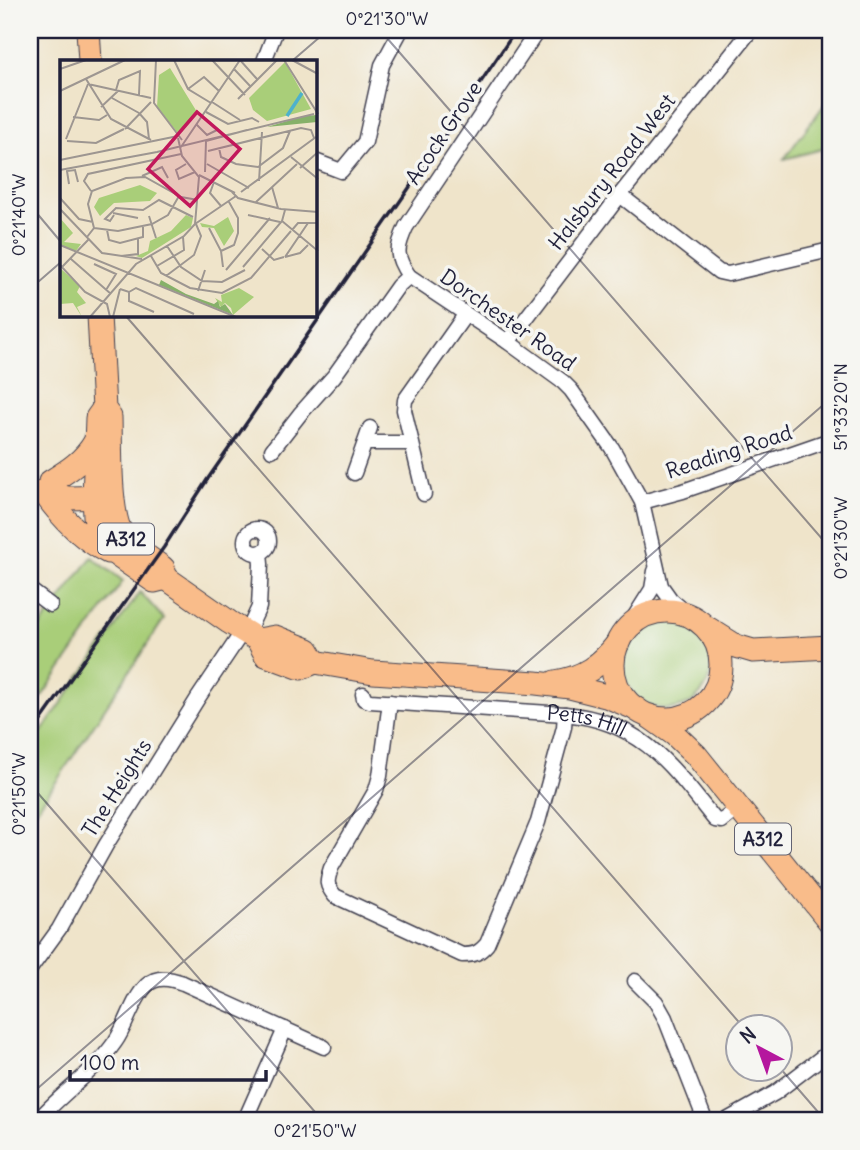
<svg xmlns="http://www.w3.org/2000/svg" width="860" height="1150" viewBox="0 0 860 1150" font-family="Delius,sans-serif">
  <rect width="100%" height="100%" fill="#f6f6f2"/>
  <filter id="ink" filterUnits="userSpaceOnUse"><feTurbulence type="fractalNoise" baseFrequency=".0143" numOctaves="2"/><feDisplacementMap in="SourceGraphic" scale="14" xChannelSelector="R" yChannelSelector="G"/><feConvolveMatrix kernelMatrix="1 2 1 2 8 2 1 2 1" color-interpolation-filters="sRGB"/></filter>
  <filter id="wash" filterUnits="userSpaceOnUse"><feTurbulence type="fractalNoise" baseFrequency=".00686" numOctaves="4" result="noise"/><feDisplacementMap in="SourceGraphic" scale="28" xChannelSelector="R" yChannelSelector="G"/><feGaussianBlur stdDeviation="1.57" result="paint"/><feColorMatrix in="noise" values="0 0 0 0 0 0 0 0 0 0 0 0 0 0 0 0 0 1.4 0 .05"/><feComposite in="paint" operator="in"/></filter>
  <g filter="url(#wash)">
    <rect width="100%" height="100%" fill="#efe4ca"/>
    <g fill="#a9ce79" stroke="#66785a" stroke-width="2">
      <path d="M 830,97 L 830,147 L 784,159 Z"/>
      <path d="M 92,557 L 123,581 L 30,713 L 30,640 Z"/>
      <path d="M 140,592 L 164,619 L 58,779 L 30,819 L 30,748 Z"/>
      <circle cx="667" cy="665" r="44"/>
    </g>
  </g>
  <g filter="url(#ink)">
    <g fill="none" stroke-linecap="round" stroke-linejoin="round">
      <g stroke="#413f50" stroke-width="17">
        <g id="minor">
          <path d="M 538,30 L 406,227 C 396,249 395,256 409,276 L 508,342 L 563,382 L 571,390 L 612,448 L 642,502 L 661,586 L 671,600 L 689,615"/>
          <path d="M 264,61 L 276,30"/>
          <path d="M 315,161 L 341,171 L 365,142 L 382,65 L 401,30"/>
          <path d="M 620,195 L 719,272 L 728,274 L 830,250"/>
          <path d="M 508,342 L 620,195 L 751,30"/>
          <path d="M 365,443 L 411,443"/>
          <path d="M 272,450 L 300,414 L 334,376 L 398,286 L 409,276"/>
          <path d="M 354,473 L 370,428"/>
          <path d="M 424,494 L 404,410 L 405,400 L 465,315"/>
          <path d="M 642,502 L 683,491 L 830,440"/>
          <circle cx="257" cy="541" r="12"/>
          <path d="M 30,590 L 50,605"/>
          <path d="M 628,627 L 652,589 L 655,571"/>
          <path d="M 247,633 L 259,607 L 261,564 L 260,554"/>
          <path id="s1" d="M 363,694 L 364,699 L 370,701 L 565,714 C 641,721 671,765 715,820 L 722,821 L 738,808"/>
          <path d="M 390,702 L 380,776 L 376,790 L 331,868 C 327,881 325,884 335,896 L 462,955 C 475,955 479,953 487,944 L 538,822 L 564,727 L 565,714"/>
          <path d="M 30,969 L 59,929 L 106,845 L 198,698 L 243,631"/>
          <path d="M 635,981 L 656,1002 L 665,1018 L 705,1120"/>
          <path d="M 38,1120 C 62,1093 94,1072 115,1042 C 127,1025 132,1000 147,985 C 158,975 171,979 183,983 L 324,1047"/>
          <path d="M 245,1120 L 285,1029"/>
          <path d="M 727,1120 L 775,1093 L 830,1051"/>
        </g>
      </g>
      <g stroke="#413f50" stroke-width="25">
        <g id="primary">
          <path d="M 88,30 L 90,61"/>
          <path d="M 99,315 L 104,409 L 110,417 C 111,444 108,518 124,537 C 135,550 150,558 163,568 L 166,578"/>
          <path d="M 102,411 L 97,418 L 94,498 L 95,516 L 99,533 L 109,549 L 118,556 L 154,581 L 166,578"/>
          <path d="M 50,482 C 68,471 84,461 95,442"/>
          <path d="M 40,493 L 69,498 L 110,497"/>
          <path d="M 45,494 C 62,518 82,539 108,552"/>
          <path d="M 166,578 L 229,622 L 258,640 L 266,655 L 301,668 L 315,662 L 373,672 L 536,683 L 570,687 L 606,696 L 637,709"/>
          <circle cx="667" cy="665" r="54"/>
          <path d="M 709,629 L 736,646 L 753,651 L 830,647"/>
          <path d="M 258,640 L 275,637 L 308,650 L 315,662"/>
          <path d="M 555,682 C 583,678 601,665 618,643"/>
          <path d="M 650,717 L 674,734 L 696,755 L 830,922"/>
        </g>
      </g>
      <use href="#minor" stroke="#fff" stroke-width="14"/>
      <use href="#primary" stroke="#f9bc8a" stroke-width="23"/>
      <path stroke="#22223b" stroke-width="3.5" d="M 30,736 L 164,547 L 207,480 L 403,197 L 516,30"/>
    </g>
  </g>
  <path fill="none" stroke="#22223b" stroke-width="2" stroke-opacity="0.45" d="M 380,30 L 830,548M 292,61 L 328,30M 30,205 L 61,242M 30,289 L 61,262M 125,315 L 744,1028M 30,784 L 322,1120M 780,1068 L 825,1120M 30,1095 L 830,399"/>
  <g text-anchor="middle" stroke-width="7" stroke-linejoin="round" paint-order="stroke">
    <g fill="#f6f6f2" stroke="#626272" stroke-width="2">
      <rect x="98" y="523.5" width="56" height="31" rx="5"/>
      <rect x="735" y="823.5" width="56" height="31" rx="5"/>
    </g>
    <g font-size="19" font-weight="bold" fill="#22223b">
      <text x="126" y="546">A312</text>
      <text x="763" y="846">A312</text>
    </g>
    <g font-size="21" fill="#22223b" stroke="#f6f6f2">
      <text transform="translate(444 133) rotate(-56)" y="7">Acock Grove</text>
      <text transform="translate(612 172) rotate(-52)" y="7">Halsbury Road West</text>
      <text transform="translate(508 320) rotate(35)" y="7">Dorchester Road</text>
      <text transform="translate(729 452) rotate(-18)" y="7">Reading Road</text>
      <text dy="7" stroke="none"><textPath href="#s1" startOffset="229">Petts Hill</textPath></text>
      <text transform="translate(117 788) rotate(-58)" y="7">The Heights</text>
    </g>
  </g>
  <g transform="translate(60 60)">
    <rect width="257" height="257" fill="#efe4ca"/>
    <path d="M 225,2 L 251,49 L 207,61 L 193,50 L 189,38 ZM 110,8 L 137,52 L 122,72 L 117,72 L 97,47 L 99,15 ZM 80,125 L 97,133 L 90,141 L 54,143 L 40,156 L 34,147 L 39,138 ZM 126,155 L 133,158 L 131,167 L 82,198 L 76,196 L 88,191 L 90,181 L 111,171 ZM 168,157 L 174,171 L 164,186 L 154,168 L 142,167 L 140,163 L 154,166 ZM 0,158 L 13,173 L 4,182 L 21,184 L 16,191 L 0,185 ZM 0,208 L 20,226 L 17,232 L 26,243 L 17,247 L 22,257 L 13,243 L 0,244 ZM 179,228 L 194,237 L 173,255 L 171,248 L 165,243 L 161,247 L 155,238 L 162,242 L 161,235 Z" fill="#a9ce79"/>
    <path d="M 257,55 L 257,62 L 207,67 L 244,56 ZM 101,220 L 126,234 L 154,244 L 158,241 L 160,247 L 165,244 L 173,255 L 99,225 Z" fill="#86b169"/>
    <path fill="none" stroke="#4db1cc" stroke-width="3.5" d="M 227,56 L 242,33"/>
    <path fill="none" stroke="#9d9691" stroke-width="2" d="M 96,0 L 94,43 L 122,80M 114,0 L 128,29 L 151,43M 152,0 L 185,35M 180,0 L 197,19M 224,0 L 258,54M 232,0 L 258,14M 0,9 L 26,0M 174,9 L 191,27M 26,19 L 51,59 L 91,80M 28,24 L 91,38M 128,29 L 144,17 L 159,31M 56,30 L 59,20 L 80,11 L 79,35M 0,31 L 65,0M 52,38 L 79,53M 178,39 L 217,0M 152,42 L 180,60M 41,47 L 58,31M 146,52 L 168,64 L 192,58 L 199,62M 79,53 L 87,62 L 89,79M 13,57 L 39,60 L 47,55M 136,64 L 147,75 L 157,70M 65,69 L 91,42M 6,79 L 28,24M 7,81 L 36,83 L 64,69M 121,87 L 180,0M 159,88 L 161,97 L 176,104 L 198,107 L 223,88 L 230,71M 148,91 L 241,68 L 251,70 L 254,78M 231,97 L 258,119M 0,100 L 118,76M 126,104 L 116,110 L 119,119 L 135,112M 147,104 L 189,128M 240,108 L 258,92M 0,110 L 97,92 L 254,54M 145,112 L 146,81 L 187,70M 139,115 L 175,133M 82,116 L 102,107 L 108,118M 199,121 L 202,72M 154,122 L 150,133 L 161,146M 9,124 L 7,111 L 15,110 L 18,122M 212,127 L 218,148M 31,131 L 24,121 L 28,114 L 121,94M 172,132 L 178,138 L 221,149 L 258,152M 181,132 L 256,77M 0,138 L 19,159 L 33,162M 196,142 L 237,104M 0,149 L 42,193 L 82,199M 53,153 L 78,158M 54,155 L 50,161 L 45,159 L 56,148 L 83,150 L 99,140 L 133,157M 188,155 L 220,162M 89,156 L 96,178M 222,161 L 258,191M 135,164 L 176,136M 34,168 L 58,171 L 92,164 L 108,155 L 119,136M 149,168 L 161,191 L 163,207M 47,170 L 49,180 L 60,183 L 83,177 L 83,167M 232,170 L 238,163 L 258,163M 27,177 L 34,168 L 28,144 L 32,131 L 66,118 L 85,117 L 121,137 L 138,140M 0,185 L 176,257M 107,186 L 121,207 L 142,221 L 162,222 L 185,210M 202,189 L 214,200 L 224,197M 161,191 L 174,185 L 178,173 L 178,158 L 169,142M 61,196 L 78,194 L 78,179M 91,196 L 101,213 L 130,228 L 162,233 L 191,218 L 231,171M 225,197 L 248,163M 225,197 L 240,193 L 248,185M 11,199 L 51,234M 34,204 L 56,214 L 46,230M 0,205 L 25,232 L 47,244 L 50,257M 97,206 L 124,190 L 123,177M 2,207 L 29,179M 183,207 L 222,161 L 225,150M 166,210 L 210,158M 106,216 L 134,195 L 141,176 L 136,164M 60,229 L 69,232 L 76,228 L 134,254M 138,231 L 145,210M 69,232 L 69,241 L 94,252M 30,257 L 76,204 L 124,176 L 135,164 L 139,117 L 122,96 L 118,78M 53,257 L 60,229"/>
    <path fill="#c2185b" fill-opacity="0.15" stroke="#c2185b" stroke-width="3.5" d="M 137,52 L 180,89 L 130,146 L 88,109 Z"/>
    <rect width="257" height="257" fill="none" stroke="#22223b" stroke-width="3.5"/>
  </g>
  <rect width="860" height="1150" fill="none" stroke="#f6f6f2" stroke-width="77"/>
  <g transform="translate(759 1048) rotate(319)"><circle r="33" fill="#f6f6f2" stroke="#a1a1a9" stroke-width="2"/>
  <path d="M0-5L12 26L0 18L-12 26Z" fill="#b5179e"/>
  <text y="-10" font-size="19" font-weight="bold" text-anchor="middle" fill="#22223b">N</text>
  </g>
  <path d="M70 1070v10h196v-10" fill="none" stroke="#22223b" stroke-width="3.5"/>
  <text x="80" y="1070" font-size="21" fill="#22223b" stroke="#f6f6f2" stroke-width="5" paint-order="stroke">100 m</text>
  <rect x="38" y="38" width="784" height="1074" fill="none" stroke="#22223b" stroke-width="2.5"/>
  <g font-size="18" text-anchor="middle" fill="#22223b">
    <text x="387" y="25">0°21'30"W</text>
    <text transform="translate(19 215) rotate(-90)" y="6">0°21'40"W</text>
    <text transform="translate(841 407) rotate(-90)" y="6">51°33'20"N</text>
    <text transform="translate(841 538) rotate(-90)" y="6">0°21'30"W</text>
    <text transform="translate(19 794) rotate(-90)" y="6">0°21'50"W</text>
    <text x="315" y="1137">0°21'50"W</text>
  </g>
</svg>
